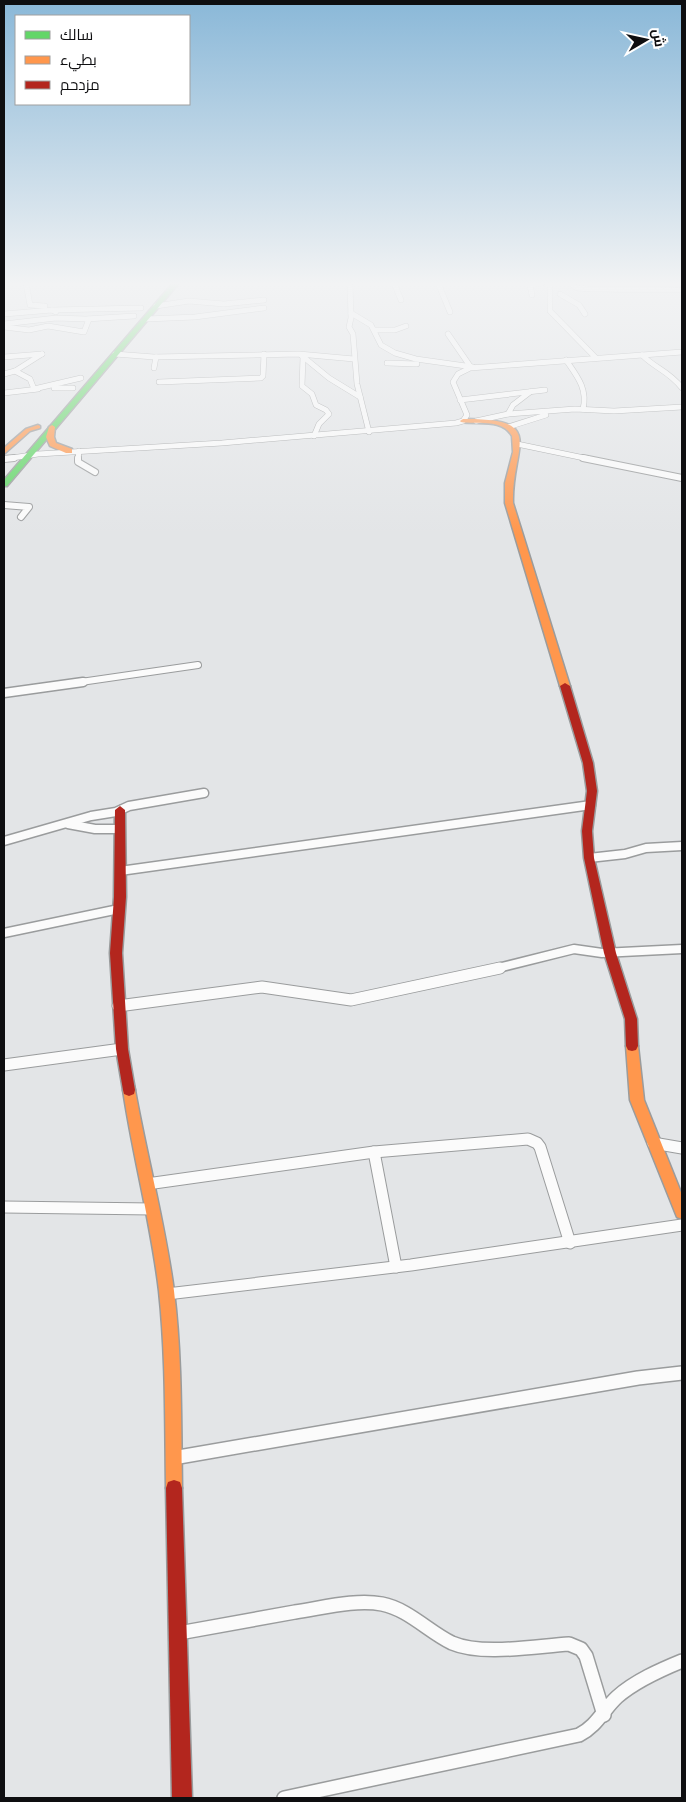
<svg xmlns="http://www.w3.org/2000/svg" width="686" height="1802" viewBox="0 0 686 1802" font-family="Jost,Cairo,sans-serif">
  <rect width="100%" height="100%" fill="#e3e5e7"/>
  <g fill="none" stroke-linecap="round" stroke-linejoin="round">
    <g stroke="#9a9c9d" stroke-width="6">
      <g id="street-far4">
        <path d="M 26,283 L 30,305 L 45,306"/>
        <path d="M 350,283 L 351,318 L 349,327 L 353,334 L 357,384 L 369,432"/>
        <path d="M 394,283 L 401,300"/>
        <path d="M 438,283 L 450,312"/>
        <path d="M 550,283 L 550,311 L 596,358"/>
        <path d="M 570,283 L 577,288 L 592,289 L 682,290"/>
        <path d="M 560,294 L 579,305 L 585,314"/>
        <path d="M 532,295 L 530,285 L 542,283"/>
        <path d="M 156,306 L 189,301 L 224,304 L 264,300"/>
        <path d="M 52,310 L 141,308"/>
        <path d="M 351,313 L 371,325 L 381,345 L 395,353 L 416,359 L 473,367"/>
        <path d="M 4,314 L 52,310 L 56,312"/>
        <path d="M 146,319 L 195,317 L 264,308"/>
        <path d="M 4,324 L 56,318 L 86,319 L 134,316"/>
        <path d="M 4,327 L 29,330 L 48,326 L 84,332 L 89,319"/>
        <path d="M 375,330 L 395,330 L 406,326"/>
        <path d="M 448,334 L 470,366"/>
        <path d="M 115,354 L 154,357 L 299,354 L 354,359"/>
        <path d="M 301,355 L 329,378 L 360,397"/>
        <path d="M 642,355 C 656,369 669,371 682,388"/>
        <path d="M 4,357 L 42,354"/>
        <path d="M 303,357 L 302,386 L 312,394 L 316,405 L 326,410 L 329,414 L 319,424 L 314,436"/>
        <path d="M 566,360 C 577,376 588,389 583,409"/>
        <path d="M 387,363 L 417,364"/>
        <path d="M 154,368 L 156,357"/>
        <path d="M 15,371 L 42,354"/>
        <path d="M 4,374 L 15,371 L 30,379 L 34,389 L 81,378"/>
        <path d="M 159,382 L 261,378 L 263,376 L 264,354"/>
        <path d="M 54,388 L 73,388"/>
        <path d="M 4,393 L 38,389"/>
        <path d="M 460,400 L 545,390"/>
        <path d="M 508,414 L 513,405 L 530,392"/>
        <path d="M 476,421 L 508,414 L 575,409 L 614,411 L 682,407"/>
        <path d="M 508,427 L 546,415"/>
        <path d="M 517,444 L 589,459"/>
        <path d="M 5,459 L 38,454 L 222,443 L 456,423 L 463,421 L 467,415 L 453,382 L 458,374 L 470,368 L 682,352"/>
        <path d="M 78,459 L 79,451"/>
      </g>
    </g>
    <g stroke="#9a9c9d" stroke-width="8">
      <g id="street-far3">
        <path d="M 78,458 L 78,462 L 95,472"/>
        <path d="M 583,458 L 682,478"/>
        <path d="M 4,459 L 14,458"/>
        <path d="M 4,505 L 29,507 L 21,517"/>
        <path d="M 74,683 L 198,665"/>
      </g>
    </g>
    <g stroke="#9a9c9d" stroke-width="11">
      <g id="street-far2">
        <path d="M 4,693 L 83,682"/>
        <path d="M 68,824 L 95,829 L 120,829"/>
        <path d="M 4,841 L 91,816 L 116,812 L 129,806 L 204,793"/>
        <path d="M 589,858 L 625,854 L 646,848 L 682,846"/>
        <path d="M 120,871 L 591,805"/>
        <path d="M 4,933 L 119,909"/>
        <path d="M 494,969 L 574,949 L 602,953 L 682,949"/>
      </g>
    </g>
    <g stroke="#9a9c9d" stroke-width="13">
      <g id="street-far1">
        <path d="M 118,1006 L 262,987 L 351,1000 L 500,968"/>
        <path d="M 4,1065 L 122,1049"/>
        <path d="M 653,1143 L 682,1148"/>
        <path d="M 374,1152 L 396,1267"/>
        <path d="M 147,1184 L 374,1152 L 528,1139 L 537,1143 L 540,1147 L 570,1243"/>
        <path d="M 4,1207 L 152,1209"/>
        <path d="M 167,1294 L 411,1265 L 682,1225"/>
      </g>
    </g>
    <g stroke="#9a9c9d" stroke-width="16">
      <g id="street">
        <path d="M 173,1458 L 638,1378 L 682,1373"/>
        <path d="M 179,1633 C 218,1626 257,1619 295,1612 C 323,1608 355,1599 382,1604 C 408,1609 429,1632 452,1643 C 482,1656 536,1646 569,1644 L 581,1649 L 586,1656 L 604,1715"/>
        <path d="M 284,1798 L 579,1735 C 597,1726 603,1710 617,1697 C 635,1681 660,1670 682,1661"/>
      </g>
    </g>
    <g stroke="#9a9c9d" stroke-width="3">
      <path id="fast" d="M 173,283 L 179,283 L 7,486 L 4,486 L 4,480 Z"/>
    </g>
    <g stroke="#9a9c9d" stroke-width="3">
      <g id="slow">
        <path d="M 463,419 C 549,418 511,447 513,503 L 570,686 L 568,688 L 562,688 L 560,686 L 505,503 L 505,483 L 513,452 L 512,436 C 502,418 478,425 461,422 L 460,421 Z"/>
        <path d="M 38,425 L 40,426 L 40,428 L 30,431 L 4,454 L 4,448 L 26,429 Z"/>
        <path d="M 52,425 L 55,427 L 54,437 L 56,443 L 72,449 L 72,453 L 66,453 L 50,446 L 46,437 L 49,427 Z"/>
        <path d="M 632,1041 L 636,1042 L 638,1046 L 644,1100 L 682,1195 L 682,1219 L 677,1217 L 630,1100 L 626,1046 L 628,1042 Z"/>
        <path d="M 129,1084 L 134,1086 L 135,1090 C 147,1157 165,1223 174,1291 C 182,1356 181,1422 182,1488 L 180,1494 L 174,1496 L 168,1494 L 166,1488 C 165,1423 166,1356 159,1291 C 151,1223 133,1157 123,1090 L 124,1086 Z"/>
      </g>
    </g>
    <g stroke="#9a9c9d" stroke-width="3">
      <g id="jam">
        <path d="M 565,683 L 570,686 L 593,763 L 597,791 L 592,831 L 594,858 L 616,953 L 637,1019 L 638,1046 L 636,1050 L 632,1051 L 628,1050 L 626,1046 L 625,1019 L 604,953 L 584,858 L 582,831 L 587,791 L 583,763 L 560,686 Z"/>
        <path d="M 120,806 L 125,810 L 126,897 L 122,953 L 128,1049 L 135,1090 L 134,1094 L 129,1096 L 124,1094 L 123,1090 L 116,1049 L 110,953 L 114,897 L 115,810 Z"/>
        <path d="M 174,1480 L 180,1482 L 182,1488 L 192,1798 L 172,1798 L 166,1488 L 168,1482 Z"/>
      </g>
    </g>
    <use href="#street-far4" stroke="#fbfbfb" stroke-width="5"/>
    <use href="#street-far3" stroke="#fbfbfb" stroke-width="6"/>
    <use href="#street-far2" stroke="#fbfbfb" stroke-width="8"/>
    <use href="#street-far1" stroke="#fbfbfb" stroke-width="11"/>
    <use href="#street" stroke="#fbfbfb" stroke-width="13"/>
    <use href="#fast" fill="#63d668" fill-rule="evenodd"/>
    <use href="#slow" fill="#ff974d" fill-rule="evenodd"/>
    <use href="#jam" fill="#b3261e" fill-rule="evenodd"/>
  </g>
  <linearGradient id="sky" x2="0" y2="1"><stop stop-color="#8ab8d8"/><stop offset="0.53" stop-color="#f2f3f4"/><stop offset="1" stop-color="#f2f3f4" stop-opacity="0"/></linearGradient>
  <rect width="686" height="535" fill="url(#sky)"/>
  <rect width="686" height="1802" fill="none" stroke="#0e0e10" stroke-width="10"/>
  <rect x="15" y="15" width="175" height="90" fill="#ffffff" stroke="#9f9f9f"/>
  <rect x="25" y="31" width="25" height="8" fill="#63d668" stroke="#9f9f9f"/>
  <text x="60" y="40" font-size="15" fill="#0e0e10">سالك</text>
  <rect x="25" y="56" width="25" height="8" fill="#ff974d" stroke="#9f9f9f"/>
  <text x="60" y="65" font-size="15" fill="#0e0e10">بطيء</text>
  <rect x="25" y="81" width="25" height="8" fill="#b3261e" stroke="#9f9f9f"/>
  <text x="60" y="90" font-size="15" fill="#0e0e10">مزدحم</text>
  <g transform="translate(646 40) rotate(81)" stroke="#ffffff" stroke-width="4" paint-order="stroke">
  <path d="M0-4L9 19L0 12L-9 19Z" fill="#0e0e10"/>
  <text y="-8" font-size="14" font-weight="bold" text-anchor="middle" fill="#0e0e10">ش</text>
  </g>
</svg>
